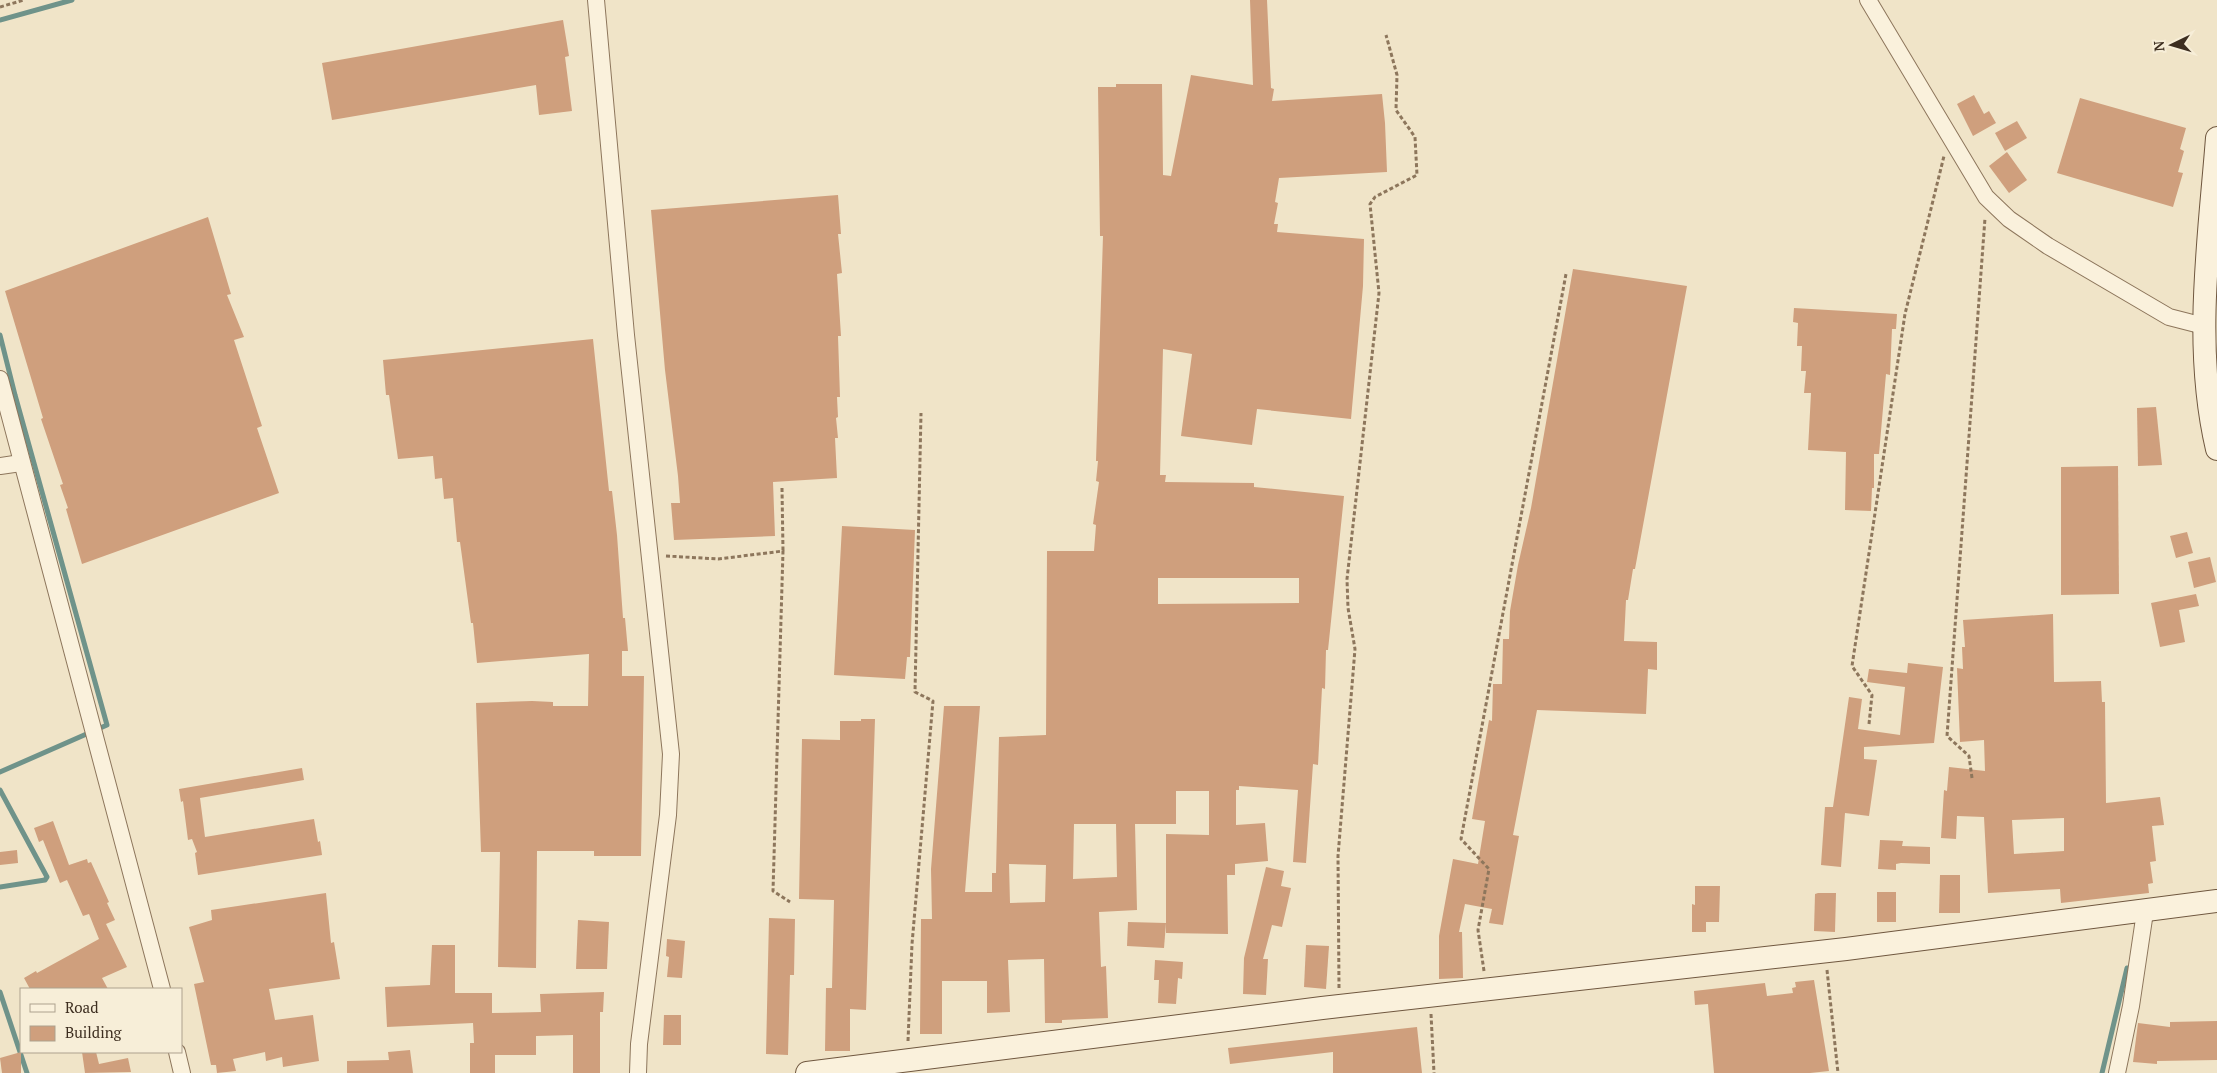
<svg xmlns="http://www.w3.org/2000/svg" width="2217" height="1073" viewBox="0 0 2217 1073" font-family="'PT Serif',serif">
  <rect width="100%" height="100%" fill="#f0e4c8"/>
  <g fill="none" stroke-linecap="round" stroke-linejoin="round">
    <g stroke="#6f938a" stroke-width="5">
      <path d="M 0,20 L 72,0"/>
      <path d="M 0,335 L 15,395 L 107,725 L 0,772"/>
      <path d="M 0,790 L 47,877 L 45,880 L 0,887"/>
      <path d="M 0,992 L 27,1073"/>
      <path d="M 2102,1073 L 2127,968"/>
    </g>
  </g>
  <g fill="#cf9f7d" fill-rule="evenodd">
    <path d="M 1250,0 L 1267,0 L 1271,88 L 1274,89 L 1272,101 L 1382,94 L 1385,123 L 1387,172 L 1279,178 L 1275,202 L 1278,203 L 1274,224 L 1278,224 L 1277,232 L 1364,239 L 1363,286 L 1351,419 L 1257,409 L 1252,445 L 1181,436 L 1192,354 L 1163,349 L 1160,475 L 1166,475 L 1165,482 L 1254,483 L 1254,487 L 1344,496 L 1328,650 L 1326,650 L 1325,689 L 1322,688 L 1318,765 L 1313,764 L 1306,863 L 1293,862 L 1298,790 L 1239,786 L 1239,790 L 1236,790 L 1236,825 L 1265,823 L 1268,861 L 1235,864 L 1235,875 L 1227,875 L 1228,934 L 1166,933 L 1166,834 L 1209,835 L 1209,791 L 1176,791 L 1176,824 L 1135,824 L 1137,910 L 1099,912 L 1101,967 L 1106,966 L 1108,1018 L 1062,1020 L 1062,1023 L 1045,1023 L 1044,959 L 1008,960 L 1010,1012 L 987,1013 L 987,981 L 942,981 L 942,1034 L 920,1034 L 921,919 L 932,919 L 931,869 L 944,706 L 980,706 L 965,892 L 992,892 L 992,873 L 996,873 L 999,737 L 1046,735 L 1047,551 L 1094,551 L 1096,525 L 1093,524 L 1099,482 L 1096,481 L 1098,461 L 1096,461 L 1103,236 L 1100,236 L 1098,87 L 1116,87 L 1116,84 L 1162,84 L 1163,175 L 1171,176 L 1191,75 L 1253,85 ZM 1158,578 L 1299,578 L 1299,603 L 1158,604 ZM 1074,824 L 1116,824 L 1117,877 L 1073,879 ZM 1009,864 L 1046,865 L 1045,902 L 1010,903 Z"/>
    <path d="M 563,20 L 569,56 L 565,57 L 572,111 L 539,115 L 536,85 L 332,120 L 322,63 Z"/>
    <path d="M 1974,95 L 1984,114 L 1989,111 L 1996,123 L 1973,136 L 1957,104 Z"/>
    <path d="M 2080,98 L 2186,128 L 2180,149 L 2184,151 L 2178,172 L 2183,173 L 2173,207 L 2057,173 Z"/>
    <path d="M 2017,121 L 2027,138 L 2005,151 L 1995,133 Z"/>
    <path d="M 2007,152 L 2027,180 L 2009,193 L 1989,166 Z"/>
    <path d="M 838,195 L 841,234 L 838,234 L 842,273 L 837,274 L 841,336 L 838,336 L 840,397 L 837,397 L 838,417 L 836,418 L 838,438 L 835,438 L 837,478 L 773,482 L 775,536 L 674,540 L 671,503 L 680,503 L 678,476 L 665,370 L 651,210 Z"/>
    <path d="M 208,217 L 231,294 L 227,295 L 244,337 L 234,340 L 262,426 L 257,428 L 279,493 L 82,564 L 66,509 L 68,508 L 60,485 L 63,484 L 41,419 L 43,418 L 5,291 Z"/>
    <path d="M 1573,269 L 1687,286 L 1635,569 L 1633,569 L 1628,600 L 1626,600 L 1624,641 L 1657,642 L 1657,670 L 1648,669 L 1646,714 L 1537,710 L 1513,835 L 1519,836 L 1503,925 L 1489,923 L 1492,909 L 1465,904 L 1459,932 L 1462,932 L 1463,978 L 1439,979 L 1439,936 L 1453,859 L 1478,864 L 1485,821 L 1472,819 L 1489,720 L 1492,721 L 1493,684 L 1502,684 L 1503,639 L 1509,639 L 1510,611 L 1518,565 L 1531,508 Z"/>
    <path d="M 1794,308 L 1897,314 L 1896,329 L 1892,329 L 1890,375 L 1886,374 L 1879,454 L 1874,454 L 1874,488 L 1872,488 L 1871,511 L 1845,510 L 1846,452 L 1808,450 L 1811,393 L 1804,393 L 1806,371 L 1801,371 L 1802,346 L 1797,346 L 1798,323 L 1793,322 Z"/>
    <path d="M 593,339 L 609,491 L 612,491 L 617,535 L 623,618 L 625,618 L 628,651 L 622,651 L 622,676 L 644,676 L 641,856 L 594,856 L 594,851 L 537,851 L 536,968 L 498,967 L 500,852 L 481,852 L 476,703 L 532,701 L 553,702 L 553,706 L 588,706 L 589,654 L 477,663 L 473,623 L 471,623 L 460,542 L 457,542 L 453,498 L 444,499 L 442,478 L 435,479 L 433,456 L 398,459 L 389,395 L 386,395 L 383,360 Z"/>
    <path d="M 2156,407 L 2162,465 L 2138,466 L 2137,408 Z"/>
    <path d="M 2118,466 L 2119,594 L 2061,595 L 2061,467 Z"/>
    <path d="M 842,526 L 915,530 L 910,657 L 907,657 L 905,679 L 834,675 Z"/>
    <path d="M 2187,532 L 2193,553 L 2176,558 L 2170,536 Z"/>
    <path d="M 2210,557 L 2216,582 L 2194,588 L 2188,562 Z"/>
    <path d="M 2196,594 L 2199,606 L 2179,610 L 2185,642 L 2160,647 L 2151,603 Z"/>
    <path d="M 2053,614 L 2054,682 L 2101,681 L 2102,702 L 2105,702 L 2106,803 L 2160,797 L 2164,825 L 2152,826 L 2156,861 L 2150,862 L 2153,883 L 2148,884 L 2149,893 L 2061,903 L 2060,889 L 1988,893 L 1984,817 L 1957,816 L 1956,839 L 1941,838 L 1944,790 L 1947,791 L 1949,767 L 1985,771 L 1984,740 L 1960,742 L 1957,668 L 1963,669 L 1962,647 L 1965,647 L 1963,620 ZM 2064,818 L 2064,851 L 2014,854 L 2012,820 Z"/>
    <path d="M 1908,663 L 1943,667 L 1934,743 L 1864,747 L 1864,759 L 1877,760 L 1869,816 L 1845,813 L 1841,867 L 1821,865 L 1825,807 L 1833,807 L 1849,697 L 1862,699 L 1858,729 L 1900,735 L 1905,687 L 1867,682 L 1869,669 L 1907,673 Z"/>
    <path d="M 861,719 L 875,719 L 866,1010 L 850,1009 L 850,1051 L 825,1051 L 826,988 L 832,988 L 834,900 L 799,899 L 802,739 L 840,740 L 840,721 L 861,721 Z"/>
    <path d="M 302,768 L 304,780 L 200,798 L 205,837 L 314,819 L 318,842 L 320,841 L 322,855 L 198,875 L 195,853 L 197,852 L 192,839 L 188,840 L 183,801 L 181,802 L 179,789 Z"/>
    <path d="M 53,821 L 69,865 L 87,859 L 88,863 L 91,862 L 109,902 L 107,903 L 115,920 L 106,924 L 127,967 L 102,978 L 108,989 L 30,989 L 24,978 L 36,971 L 37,973 L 99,939 L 89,914 L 83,916 L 67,880 L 60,883 L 43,840 L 39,842 L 34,828 Z"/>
    <path d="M 1880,840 L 1903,841 L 1902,846 L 1930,847 L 1930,864 L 1901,863 L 1896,864 L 1896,870 L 1878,869 Z"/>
    <path d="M 17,850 L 18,863 L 0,865 L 0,852 Z"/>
    <path d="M 1266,867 L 1284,871 L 1281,886 L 1291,888 L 1282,927 L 1272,925 L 1263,959 L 1268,959 L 1266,995 L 1243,994 L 1244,958 Z"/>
    <path d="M 1940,875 L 1960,875 L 1960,913 L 1939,913 Z"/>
    <path d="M 1695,886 L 1720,886 L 1719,922 L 1706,922 L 1706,932 L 1692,932 L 1692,904 L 1695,905 Z"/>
    <rect x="1877" y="892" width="19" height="30"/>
    <path d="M 326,893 L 331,943 L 334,942 L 340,979 L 269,989 L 275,1020 L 313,1015 L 319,1061 L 283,1067 L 282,1057 L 266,1061 L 265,1052 L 233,1059 L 236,1071 L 217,1073 L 216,1065 L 211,1065 L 194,984 L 204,982 L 189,927 L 212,920 L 211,910 Z"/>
    <path d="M 1818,893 L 1836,893 L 1835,932 L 1814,931 L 1815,894 Z"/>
    <path d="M 769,918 L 795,919 L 794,975 L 790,975 L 788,1055 L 766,1054 Z"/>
    <path d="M 578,920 L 609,922 L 607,969 L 576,969 Z"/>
    <path d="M 1128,922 L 1166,923 L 1164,948 L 1127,946 Z"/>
    <path d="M 667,939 L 685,941 L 682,978 L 667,977 L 669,957 L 666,956 Z"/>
    <path d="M 432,945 L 455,945 L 455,993 L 492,993 L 492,1013 L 541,1012 L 540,994 L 604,992 L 603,1012 L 600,1012 L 600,1073 L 573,1073 L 573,1035 L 536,1036 L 536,1055 L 495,1055 L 495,1073 L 470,1073 L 470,1043 L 474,1043 L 473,1023 L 387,1027 L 385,987 L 430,985 Z"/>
    <path d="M 1306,945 L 1329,946 L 1326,989 L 1304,987 Z"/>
    <path d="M 1155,960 L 1183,962 L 1182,979 L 1178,978 L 1176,1004 L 1158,1003 L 1159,980 L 1154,980 Z"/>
    <path d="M 1814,980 L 1829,1071 L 1810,1073 L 1714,1073 L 1708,1004 L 1695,1005 L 1694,991 L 1765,983 L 1767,996 L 1793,993 L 1792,988 L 1796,987 L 1795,982 Z"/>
    <path d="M 664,1015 L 681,1015 L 681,1045 L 663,1045 Z"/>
    <path d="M 2217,1021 L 2217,1060 L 2157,1061 L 2157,1064 L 2133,1062 L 2138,1023 L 2170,1027 L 2170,1022 Z"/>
    <path d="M 1417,1027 L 1422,1073 L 1333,1073 L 1333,1052 L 1230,1064 L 1228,1048 Z"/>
    <path d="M 410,1050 L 413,1073 L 347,1073 L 347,1061 L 389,1060 L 388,1052 Z"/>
    <path d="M 21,1052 L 21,1073 L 2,1073 L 0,1058 Z"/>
    <path d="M 82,1052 L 96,1052 L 99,1064 L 128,1058 L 131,1072 L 85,1073 Z"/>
  </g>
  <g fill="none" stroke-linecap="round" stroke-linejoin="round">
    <g stroke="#8d765c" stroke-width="18">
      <g id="street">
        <path d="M 596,0 L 626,335 L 671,754 L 668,815 L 639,1044 L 638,1073"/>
        <path d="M 1868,0 L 1986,197 L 2009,219 L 2048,246 L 2169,317 L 2204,326"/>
        <path d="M 0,379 L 162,989"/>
        <path d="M 0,466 L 21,463"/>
        <path d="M 177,1052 L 182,1073"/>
        <path d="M 2117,1073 L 2131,1006 L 2145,912"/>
      </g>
    </g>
    <g stroke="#6f573f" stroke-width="24">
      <g id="secondary">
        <path d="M 2217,138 C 2209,241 2193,347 2217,449"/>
        <path d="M 807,1073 L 1322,1008 L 1846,949 L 2217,901"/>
      </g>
    </g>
    <g stroke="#8d765c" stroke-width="3" stroke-dasharray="4 2.5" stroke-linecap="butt">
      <path d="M 0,7 L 24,0"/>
      <path d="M 782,488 L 783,551"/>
      <path d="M 666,556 L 718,559 L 783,551 L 773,891 L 790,902"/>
      <path d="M 1869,724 L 1872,695 L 1852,666 L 1905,314 L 1944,156"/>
      <path d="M 1972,778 L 1969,756 L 1947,736 L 1985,218"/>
      <path d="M 1827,970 L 1838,1073"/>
      <path d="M 1484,971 L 1478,930 L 1489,869 L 1461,839 L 1566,274"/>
      <path d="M 1339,988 L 1338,856 L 1355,649 L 1348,608 L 1347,579 L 1379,293 L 1370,204 L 1375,197 L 1417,175 L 1415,137 L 1396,110 L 1397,75 L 1386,35"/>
      <path d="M 1431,1014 L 1434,1073"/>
      <path d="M 908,1041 L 912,944 L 933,701 L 915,692 L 921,413"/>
    </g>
    <use href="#street" stroke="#faf1dc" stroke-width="16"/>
    <use href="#secondary" stroke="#faf1dc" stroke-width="22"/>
  </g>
  <rect x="20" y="988" width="162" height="65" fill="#f7eed8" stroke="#ada18e"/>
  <rect x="30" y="1004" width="25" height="8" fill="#faf1dc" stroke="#ada18e"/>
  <text x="65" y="1013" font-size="15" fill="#3d2e20">Road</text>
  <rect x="30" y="1026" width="25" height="15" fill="#cf9f7d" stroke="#ada18e"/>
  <text x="65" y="1038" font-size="15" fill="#3d2e20">Building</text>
  <g transform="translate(2172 45) rotate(265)" stroke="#f7eed8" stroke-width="4" paint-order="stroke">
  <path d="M0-4L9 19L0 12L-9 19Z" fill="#3d2e20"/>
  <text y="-8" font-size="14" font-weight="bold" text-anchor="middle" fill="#3d2e20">N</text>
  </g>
</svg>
